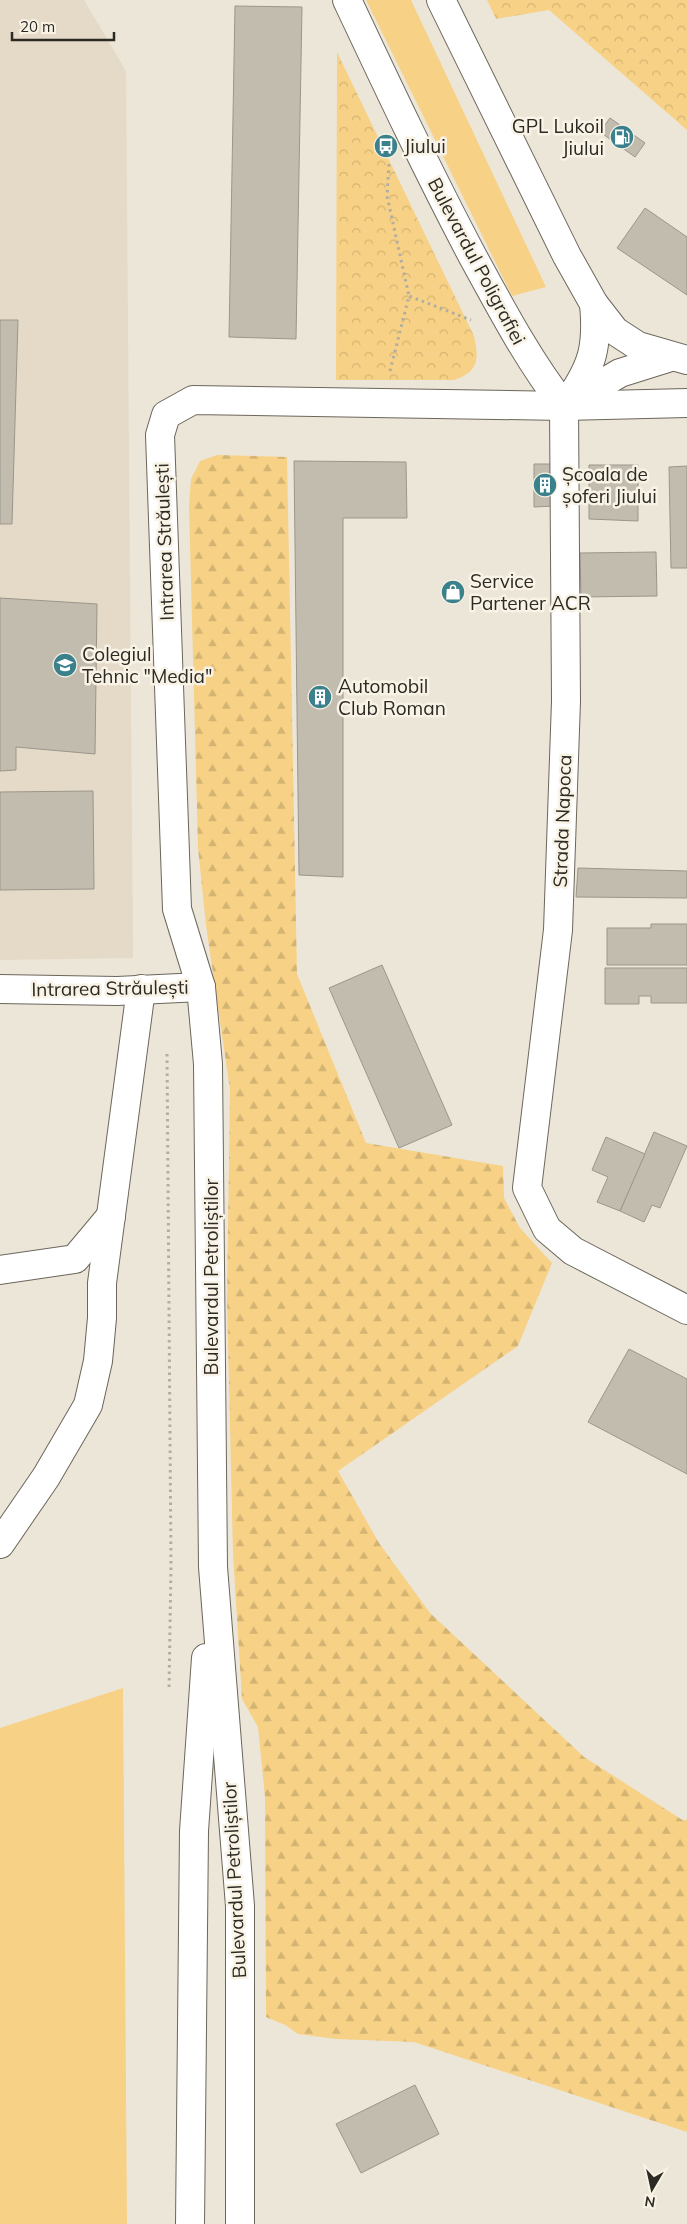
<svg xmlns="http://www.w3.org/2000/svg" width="687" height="2224" viewBox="0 0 687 2224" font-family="Mulish,sans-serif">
  <defs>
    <pattern id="forest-firs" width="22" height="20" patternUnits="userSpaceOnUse" patternTransform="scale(1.25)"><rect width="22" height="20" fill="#f7d185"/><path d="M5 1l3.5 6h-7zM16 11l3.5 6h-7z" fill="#d4b473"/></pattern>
    <pattern id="park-crowns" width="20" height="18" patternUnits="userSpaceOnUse" patternTransform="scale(1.25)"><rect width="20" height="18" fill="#f7d185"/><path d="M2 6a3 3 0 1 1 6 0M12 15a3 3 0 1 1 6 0" fill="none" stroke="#d4b473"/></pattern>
  </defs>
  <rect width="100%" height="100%" fill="#ece6d9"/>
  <path fill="#e4dac7" d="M 0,0 L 84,0 L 126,71 L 133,958 L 0,960 Z"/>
  <g fill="#f7d185">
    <path d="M 366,0 L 411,0 L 546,287 L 512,296 Z"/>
    <path d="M 123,1688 L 127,2224 L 0,2224 L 0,1728 Z"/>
  </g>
  <path fill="url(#forest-firs)" d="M 217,455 L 287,457 L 297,974 L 366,1143 L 503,1166 L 504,1198 L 520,1228 L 552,1263 L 518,1346 L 338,1471 L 379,1543 L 430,1613 L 584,1757 L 684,1821 L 687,1819 L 687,2132 L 414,2042 L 336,2039 L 298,2034 L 285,2025 L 266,2017 L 265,1797 L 258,1727 L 242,1699 L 233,1554 L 227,1300 L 230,1090 L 206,925 L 198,848 L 189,506 L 191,479 L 200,461 Z"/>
  <g fill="url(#park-crowns)">
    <path d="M 487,0 L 687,0 L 687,130 L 549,10 L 496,19 Z"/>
    <path d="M 337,52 L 474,336 C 479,359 479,372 454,380 L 336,380 Z"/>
  </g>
  <g fill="#c2bcaf" stroke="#9c968a">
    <path d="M 235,6 L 302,7 L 296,339 L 229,337 Z"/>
    <path d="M 610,118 L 645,143 L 635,157 L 600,132 Z"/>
    <path d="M 645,208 L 687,237 L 687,295 L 617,248 Z"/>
    <path d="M 0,320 L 18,320 L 12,524 L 0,524 Z"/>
    <path d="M 294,461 L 406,462 L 407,518 L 343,518 L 343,877 L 299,875 Z"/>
    <path d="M 534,464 L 556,464 L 555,506 L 534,507 Z"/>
    <path d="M 589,465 L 638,465 L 638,521 L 589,519 Z"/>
    <path d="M 687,466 L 687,568 L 671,568 L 669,467 Z"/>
    <path d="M 656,552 L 657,596 L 581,597 L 580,553 Z"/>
    <path d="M 0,598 L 97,604 L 95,754 L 16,747 L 16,770 L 0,771 Z"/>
    <path d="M 93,791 L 94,889 L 0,890 L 0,792 Z"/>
    <path d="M 578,868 L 687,871 L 687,898 L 576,897 Z"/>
    <path d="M 651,924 L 687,924 L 687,965 L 607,965 L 607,928 L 651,928 Z"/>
    <path d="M 382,965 L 452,1125 L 399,1148 L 329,988 Z"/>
    <path d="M 605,968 L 687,968 L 687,1003 L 651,1003 L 651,996 L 639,996 L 639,1004 L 605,1004 Z"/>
    <path d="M 654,1132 L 687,1146 L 660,1208 L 652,1205 L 644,1222 L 620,1211 Z"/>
    <path d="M 606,1137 L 645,1154 L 620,1211 L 597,1202 L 608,1177 L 592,1170 Z"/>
    <path d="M 629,1349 L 687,1379 L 687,1474 L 588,1422 Z"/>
    <path d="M 415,2085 L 439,2134 L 361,2173 L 336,2124 Z"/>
  </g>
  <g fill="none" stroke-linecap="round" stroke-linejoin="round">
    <g stroke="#6c665b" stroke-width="30">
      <g id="minor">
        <path d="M 568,401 C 593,366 598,346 594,304"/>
        <path d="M 564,406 L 566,701 L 558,930 L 527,1188 L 547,1229 L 573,1251 L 687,1310"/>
        <path d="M 564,406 L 620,373 L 671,357"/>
        <path d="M 0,989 L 117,991 L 201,987"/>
        <path d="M 0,1270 L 75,1259 L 111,1216"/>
        <path d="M 0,1544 L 46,1477 L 88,1405 L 98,1361 L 102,1318 L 102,1283 L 141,989"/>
        <path d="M 190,2224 L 194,1831 L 206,1658"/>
        <path d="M 240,2224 L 240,1906 L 213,1567 L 208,1064 L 201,987 L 177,909 L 160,435 L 166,415 L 193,400 L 564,406"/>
      </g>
    </g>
    <g stroke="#6c665b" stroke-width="30">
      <g id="major">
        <path d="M 347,0 C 388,87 428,172 473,257 C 501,308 528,360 564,406 L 687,403"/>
        <path d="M 441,0 L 567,256 L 594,304 L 615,331 L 638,346 L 687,360"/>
      </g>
    </g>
    <g stroke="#b1ada2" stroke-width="3" stroke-dasharray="2.5 4" stroke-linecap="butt">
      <path d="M 389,164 L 387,196 L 409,296"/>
      <path d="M 390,371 L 409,296 L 471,320"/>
      <path d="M 167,1054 L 171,1565 L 169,1690"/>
    </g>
    <use href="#minor" stroke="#fff" stroke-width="28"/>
    <use href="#major" stroke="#fff" stroke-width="28"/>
  </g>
  <defs>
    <g id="fuel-disc" transform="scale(1.25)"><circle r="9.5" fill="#3b818c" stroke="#f9f3e6"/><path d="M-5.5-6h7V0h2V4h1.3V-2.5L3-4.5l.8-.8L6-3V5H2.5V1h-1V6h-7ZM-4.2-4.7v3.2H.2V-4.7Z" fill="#fff"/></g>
    <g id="bus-disc" transform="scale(1.25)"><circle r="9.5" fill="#3b818c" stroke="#f9f3e6"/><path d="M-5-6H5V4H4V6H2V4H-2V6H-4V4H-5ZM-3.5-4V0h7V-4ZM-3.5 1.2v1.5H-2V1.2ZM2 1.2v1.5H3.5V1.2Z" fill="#fff"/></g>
    <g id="building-disc" transform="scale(1.25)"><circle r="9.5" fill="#3b818c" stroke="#f9f3e6"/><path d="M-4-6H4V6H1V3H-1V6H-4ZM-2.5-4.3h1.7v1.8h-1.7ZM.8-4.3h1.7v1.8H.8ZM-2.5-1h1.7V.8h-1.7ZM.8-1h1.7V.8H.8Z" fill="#fff"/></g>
    <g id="shop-disc" transform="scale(1.25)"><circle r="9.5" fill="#3b818c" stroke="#f9f3e6"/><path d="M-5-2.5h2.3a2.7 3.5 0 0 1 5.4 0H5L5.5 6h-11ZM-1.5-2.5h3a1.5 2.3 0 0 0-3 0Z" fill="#fff"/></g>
    <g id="school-disc" transform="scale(1.25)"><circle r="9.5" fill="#3b818c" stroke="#f9f3e6"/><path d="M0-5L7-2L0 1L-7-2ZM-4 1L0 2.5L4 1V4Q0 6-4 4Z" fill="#fff"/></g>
  </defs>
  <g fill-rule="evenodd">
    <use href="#fuel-disc" x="622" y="137"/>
    <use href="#bus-disc" x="386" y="146"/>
    <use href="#building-disc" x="545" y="485"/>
    <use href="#shop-disc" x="453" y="592"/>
    <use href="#school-disc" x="65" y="665"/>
    <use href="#building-disc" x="320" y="697"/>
  </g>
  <g text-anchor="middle" stroke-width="5" stroke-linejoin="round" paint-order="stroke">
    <g font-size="19" fill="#2c2a25" stroke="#f9f3e6" text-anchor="start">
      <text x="604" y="133" text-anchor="end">GPL Lukoil<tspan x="604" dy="22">Jiului</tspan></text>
      <text x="404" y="153">Jiului</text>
      <text x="562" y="481">Școala de<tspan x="562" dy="22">șoferi Jiului</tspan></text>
      <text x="470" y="588">Service<tspan x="470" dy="22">Partener ACR</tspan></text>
      <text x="82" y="661">Colegiul<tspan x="82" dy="22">Tehnic "Media"</tspan></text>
      <text x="338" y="693">Automobil<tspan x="338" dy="22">Club Roman</tspan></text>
    </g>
    <g font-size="19" fill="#2c2a25" stroke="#f9f3e6">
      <text transform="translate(477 261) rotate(62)" y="7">Bulevardul Poligrafiei</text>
      <text transform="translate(164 542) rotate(-92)" y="7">Intrarea Străulești</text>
      <text transform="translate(562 821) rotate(-88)" y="7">Strada Napoca</text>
      <text transform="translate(110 988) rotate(-1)" y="7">Intrarea Străulești</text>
      <text transform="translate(211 1277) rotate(-90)" y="7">Bulevardul Petroliștilor</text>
      <text transform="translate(234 1880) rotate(-93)" y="7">Bulevardul Petroliștilor</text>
    </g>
  </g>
  <g transform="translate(652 2189) rotate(189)" stroke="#f9f3e6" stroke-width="4" paint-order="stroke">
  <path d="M0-4L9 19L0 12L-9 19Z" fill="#2c2a25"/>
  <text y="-8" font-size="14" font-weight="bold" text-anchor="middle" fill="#2c2a25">N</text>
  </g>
  <path d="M12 32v8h102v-8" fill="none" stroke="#2c2a25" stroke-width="2.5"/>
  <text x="20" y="32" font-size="15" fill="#2c2a25" stroke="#f9f3e6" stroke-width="4" paint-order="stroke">20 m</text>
</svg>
